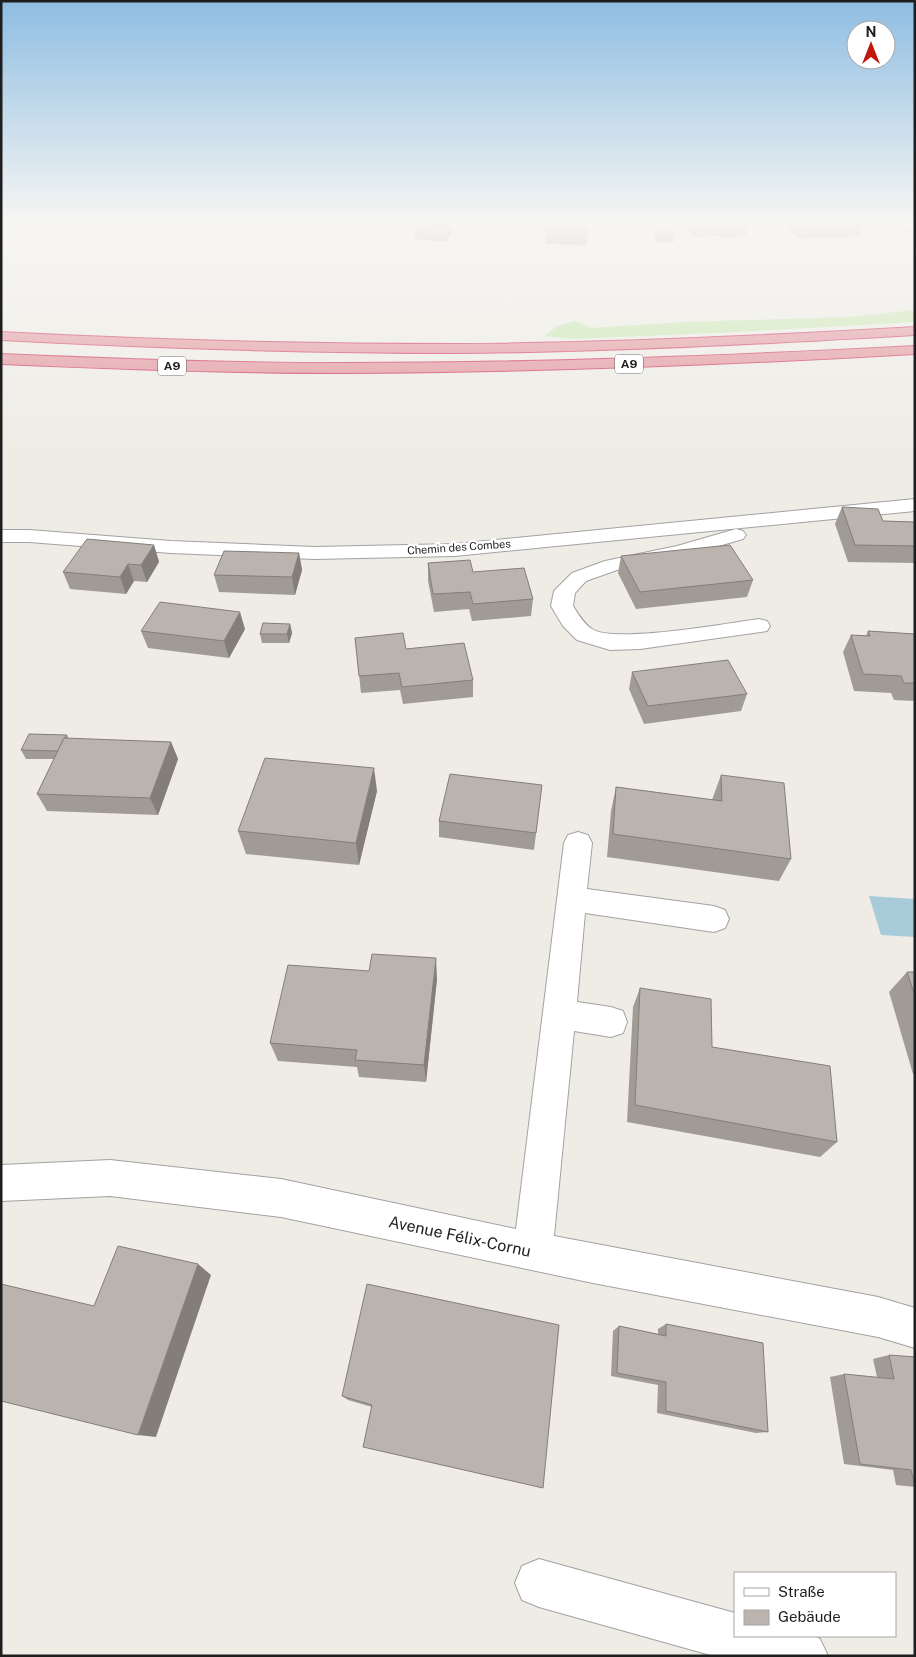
<svg xmlns="http://www.w3.org/2000/svg" width="916" height="1657" viewBox="0 0 916 1657" font-family="'Public Sans',sans-serif">
  <rect width="100%" height="100%" fill="#eeece5"/>
  <path fill="#c5e6ad" d="M 915,310 L 915,322 L 737,332 L 572,339 L 545,336 L 557,326 L 575,321 L 591,328 L 685,322 L 850,317 Z"/>
  <path fill="#a8cbda" d="M 869,896 L 915,899 L 915,937 L 881,935 Z"/>
  <g fill="none" stroke-linecap="round" stroke-linejoin="round">
    <g stroke="#a2a2a2" stroke-width="2">
      <g id="minor">
        <path d="M 835,220 L 876,220 L 915,224 L 915,231 L 840,223 Z"/>
        <path d="M 915,499 L 915,511 L 455,556 L 314,559 L 171,553 L 29,542 L 1,542 L 1,530 L 29,530 L 171,541 L 314,547 L 455,544 Z"/>
        <path d="M 736,529 L 743,531 L 746,535 L 743,539 L 680,557 L 617,570 L 586,581 L 575,593 L 573,606 C 578,614 584,624 592,629 C 615,644 728,623 759,619 L 767,621 L 770,626 L 767,631 L 640,649 L 610,650 L 577,640 L 563,626 L 551,606 L 554,591 L 572,573 L 605,561 L 677,546 Z"/>
        <path d="M 578,832 L 588,835 L 592,843 L 587,889 L 714,906 L 725,910 L 729,919 L 725,928 L 714,932 L 585,913 L 577,1002 L 611,1007 L 623,1011 L 627,1022 L 623,1033 L 611,1037 L 574,1031 L 554,1236 L 878,1297 L 915,1308 L 915,1348 L 878,1337 L 593,1283 L 281,1217 L 110,1196 L 1,1201 L 1,1165 L 110,1160 L 281,1179 L 516,1229 L 564,843 L 568,835 Z"/>
        <path d="M 539,1559 L 735,1613 L 735,1636 L 814,1636 L 820,1639 L 828,1656 L 714,1656 L 539,1607 L 522,1600 L 515,1583 L 522,1566 Z"/>
      </g>
    </g>
    <g stroke="#d02f5b" stroke-width="2">
      <g id="highway">
        <path d="M 915,327 L 915,335 C 762,344 609,352 456,353 C 304,353 153,348 1,340 L 1,332 C 153,340 304,344 456,344 C 609,343 762,336 915,327 Z"/>
        <path d="M 915,346 L 915,354 C 725,365 536,372 346,373 C 231,373 116,369 1,364 L 1,354 C 116,359 231,363 346,363 C 536,363 725,356 915,346 Z"/>
      </g>
    </g>
    <use href="#minor" fill="#fff" fill-rule="evenodd"/>
    <use href="#highway" fill="#e1919a" fill-rule="evenodd"/>
  </g>
  <g fill="#a19b96">
    <path d="M 689,220 L 747,220 L 749,222 L 746,236 L 738,236 L 737,238 L 723,239 L 721,236 L 693,237 L 687,228 Z"/>
    <path d="M 790,220 L 861,220 L 864,223 L 860,236 L 800,239 L 788,229 Z"/>
    <path d="M 547,221 L 589,231 L 587,245 L 545,244 Z"/>
    <path d="M 656,229 L 674,236 L 673,243 L 656,242 L 655,236 Z"/>
    <path d="M 415,232 L 452,232 L 446,242 L 415,239 Z"/>
    <path d="M 842,507 L 883,521 L 915,522 L 915,563 L 848,562 L 835,524 Z"/>
    <path d="M 154,545 L 159,562 L 147,582 L 134,581 L 126,594 L 70,589 L 63,572 Z"/>
    <path d="M 299,553 L 302,570 L 295,595 L 219,592 L 214,575 Z"/>
    <path d="M 621,556 L 753,580 L 747,597 L 636,609 L 618,573 Z"/>
    <path d="M 428,563 L 473,572 L 533,599 L 531,616 L 472,621 L 469,609 L 434,612 L 428,581 Z"/>
    <path d="M 290,624 L 292,633 L 289,643 L 262,643 L 260,634 Z"/>
    <path d="M 245,629 L 229,658 L 148,648 L 141,631 Z"/>
    <path d="M 868,631 L 915,634 L 915,701 L 894,700 L 891,693 L 854,691 L 843,652 L 851,635 L 866,636 Z"/>
    <path d="M 355,638 L 406,649 L 473,680 L 473,697 L 403,704 L 400,690 L 361,693 Z"/>
    <path d="M 632,672 L 747,694 L 741,711 L 644,724 L 629,689 Z"/>
    <path d="M 67,735 L 69,739 L 171,742 L 178,759 L 158,815 L 47,811 L 37,794 L 54,759 L 26,759 L 21,750 Z"/>
    <path d="M 721,775 L 791,859 L 779,881 L 607,857 L 611,811 L 616,787 L 712,800 Z"/>
    <path d="M 542,785 L 534,850 L 439,837 L 439,821 Z"/>
    <path d="M 377,791 L 359,865 L 246,854 L 238,831 Z"/>
    <path d="M 369,971 L 437,979 L 426,1082 L 359,1077 L 357,1067 L 278,1061 L 270,1043 Z"/>
    <path d="M 907,972 L 915,972 L 915,1074 L 913,1074 L 889,992 Z"/>
    <path d="M 640,988 L 712,1047 L 837,1142 L 820,1157 L 627,1122 L 633,1007 Z"/>
    <path d="M 666,1324 L 768,1432 L 756,1433 L 657,1413 L 658,1385 L 611,1376 L 613,1331 L 619,1326 L 658,1334 L 658,1329 Z"/>
    <path d="M 559,1325 L 372,1407 L 348,1400 L 342,1396 Z"/>
    <path d="M 889,1355 L 915,1357 L 915,1487 L 896,1485 L 893,1470 L 844,1464 L 830,1377 L 844,1374 L 877,1377 L 873,1359 Z"/>
  </g>
  <g fill="#837e7a">
    <path d="M 452,225 L 452,232 L 446,242 L 446,235 Z"/>
    <path d="M 154,545 L 159,562 L 147,582 L 141,565 Z"/>
    <path d="M 299,553 L 302,570 L 295,595 L 292,577 Z"/>
    <path d="M 128,564 L 134,581 L 126,594 L 120,577 Z"/>
    <path d="M 240,612 L 245,629 L 229,658 L 224,641 Z"/>
    <path d="M 290,624 L 292,633 L 289,643 L 287,634 Z"/>
    <path d="M 171,742 L 178,759 L 158,815 L 150,798 Z"/>
    <path d="M 374,768 L 377,791 L 359,865 L 356,843 Z"/>
    <path d="M 436,958 L 437,979 L 426,1082 L 424,1065 Z"/>
    <path d="M 198,1264 L 211,1275 L 156,1437 L 138,1435 Z"/>
  </g>
  <g fill="#bbb4ae" stroke="#837e7a">
    <path d="M 694,220 L 747,220 L 749,222 L 738,222 L 741,225 L 726,225 L 724,223 L 696,223 Z"/>
    <path d="M 797,220 L 861,220 L 864,223 L 803,225 Z"/>
    <path d="M 547,221 L 589,222 L 589,231 L 546,230 Z"/>
    <path d="M 422,223 L 452,225 L 446,235 L 415,232 Z"/>
    <path d="M 656,229 L 673,230 L 674,236 L 657,235 Z"/>
    <path d="M 842,507 L 878,509 L 883,521 L 915,522 L 915,546 L 855,545 Z"/>
    <path d="M 87,539 L 154,545 L 141,565 L 128,564 L 120,577 L 63,572 Z"/>
    <path d="M 730,545 L 753,580 L 640,592 L 621,556 Z"/>
    <path d="M 224,551 L 299,553 L 292,577 L 214,575 Z"/>
    <path d="M 470,560 L 473,572 L 524,568 L 533,599 L 473,604 L 470,592 L 433,594 L 428,563 Z"/>
    <path d="M 160,602 L 240,612 L 224,641 L 141,631 Z"/>
    <path d="M 263,623 L 290,624 L 287,634 L 260,634 Z"/>
    <path d="M 868,631 L 915,634 L 915,683 L 904,683 L 901,676 L 863,674 L 851,635 L 870,636 Z"/>
    <path d="M 403,633 L 406,649 L 464,643 L 473,680 L 402,687 L 399,673 L 359,676 L 355,638 Z"/>
    <path d="M 728,660 L 747,694 L 648,706 L 632,672 Z"/>
    <path d="M 29,734 L 67,735 L 65,738 L 64,738 L 58,751 L 21,750 Z"/>
    <path d="M 64,738 L 171,742 L 150,798 L 37,794 Z"/>
    <path d="M 265,758 L 374,768 L 356,843 L 238,831 Z"/>
    <path d="M 450,774 L 542,785 L 536,833 L 439,821 Z"/>
    <path d="M 721,775 L 784,783 L 791,859 L 613,834 L 616,787 L 722,801 Z"/>
    <path d="M 372,954 L 436,958 L 424,1065 L 355,1060 L 357,1050 L 270,1043 L 288,965 L 369,971 Z"/>
    <path d="M 907,972 L 915,972 L 915,996 Z"/>
    <path d="M 640,988 L 711,999 L 712,1047 L 830,1066 L 837,1142 L 635,1105 Z"/>
    <path d="M 118,1246 L 198,1264 L 138,1435 L 1,1401 L 1,1284 L 94,1306 Z"/>
    <path d="M 367,1284 L 559,1325 L 543,1488 L 363,1447 L 372,1405 L 342,1396 Z"/>
    <path d="M 666,1324 L 763,1343 L 768,1432 L 666,1411 L 666,1382 L 617,1373 L 619,1326 L 666,1336 Z"/>
    <path d="M 889,1355 L 915,1357 L 915,1485 L 911,1470 L 860,1464 L 844,1374 L 894,1379 Z"/>
  </g>
  <linearGradient id="sky" x2="0" y2="1"><stop stop-color="#8ebde2"/><stop offset="0.49" stop-color="#f7f6f3"/><stop offset="1" stop-color="#f7f6f3" stop-opacity="0"/></linearGradient>
  <rect width="916" height="452" fill="url(#sky)"/>
  <g text-anchor="middle" stroke-width="5" stroke-linejoin="round" paint-order="stroke">
    <g font-size="11" fill="#1e1e1e" stroke="#fff">
      <text transform="translate(459 547) rotate(-4)" y="4">Chemin des Combes</text>
    </g>
    <g fill="#fff" stroke="#626262" stroke-width="1">
      <rect x="615" y="354.5" width="28" height="19" rx="4"/>
      <rect x="158" y="356.5" width="28" height="19" rx="4"/>
    </g>
    <g font-size="12" font-weight="bold" fill="#1e1e1e">
      <text x="629" y="368">A9</text>
      <text x="172" y="370">A9</text>
    </g>
    <g font-size="16" fill="#1e1e1e" stroke="#fff">
      <text transform="translate(460 1236) rotate(12)" y="6">Avenue Félix-Cornu</text>
    </g>
  </g>
  <rect width="916" height="1657" fill="none" stroke="#1e1e1e" stroke-width="5"/>
  <rect x="734" y="1572" width="162" height="65" fill="#ffffff" stroke="#a5a5a5"/>
  <rect x="744" y="1588" width="25" height="8" fill="#ffffff" stroke="#a5a5a5"/>
  <text x="778" y="1597" font-size="15" fill="#1e1e1e">Straße</text>
  <rect x="744" y="1610" width="25" height="15" fill="#bbb4ae" stroke="#a5a5a5"/>
  <text x="778" y="1622" font-size="15" fill="#1e1e1e">Gebäude</text>
  <g transform="translate(871 45)"><circle r="24" fill="#ffffff" stroke="#a5a5a5"/>
  <path d="M0-4L9 19L0 12L-9 19Z" fill="#c0180c"/>
  <text y="-8" font-size="14" font-weight="bold" text-anchor="middle" fill="#1e1e1e">N</text>
  </g>
</svg>
